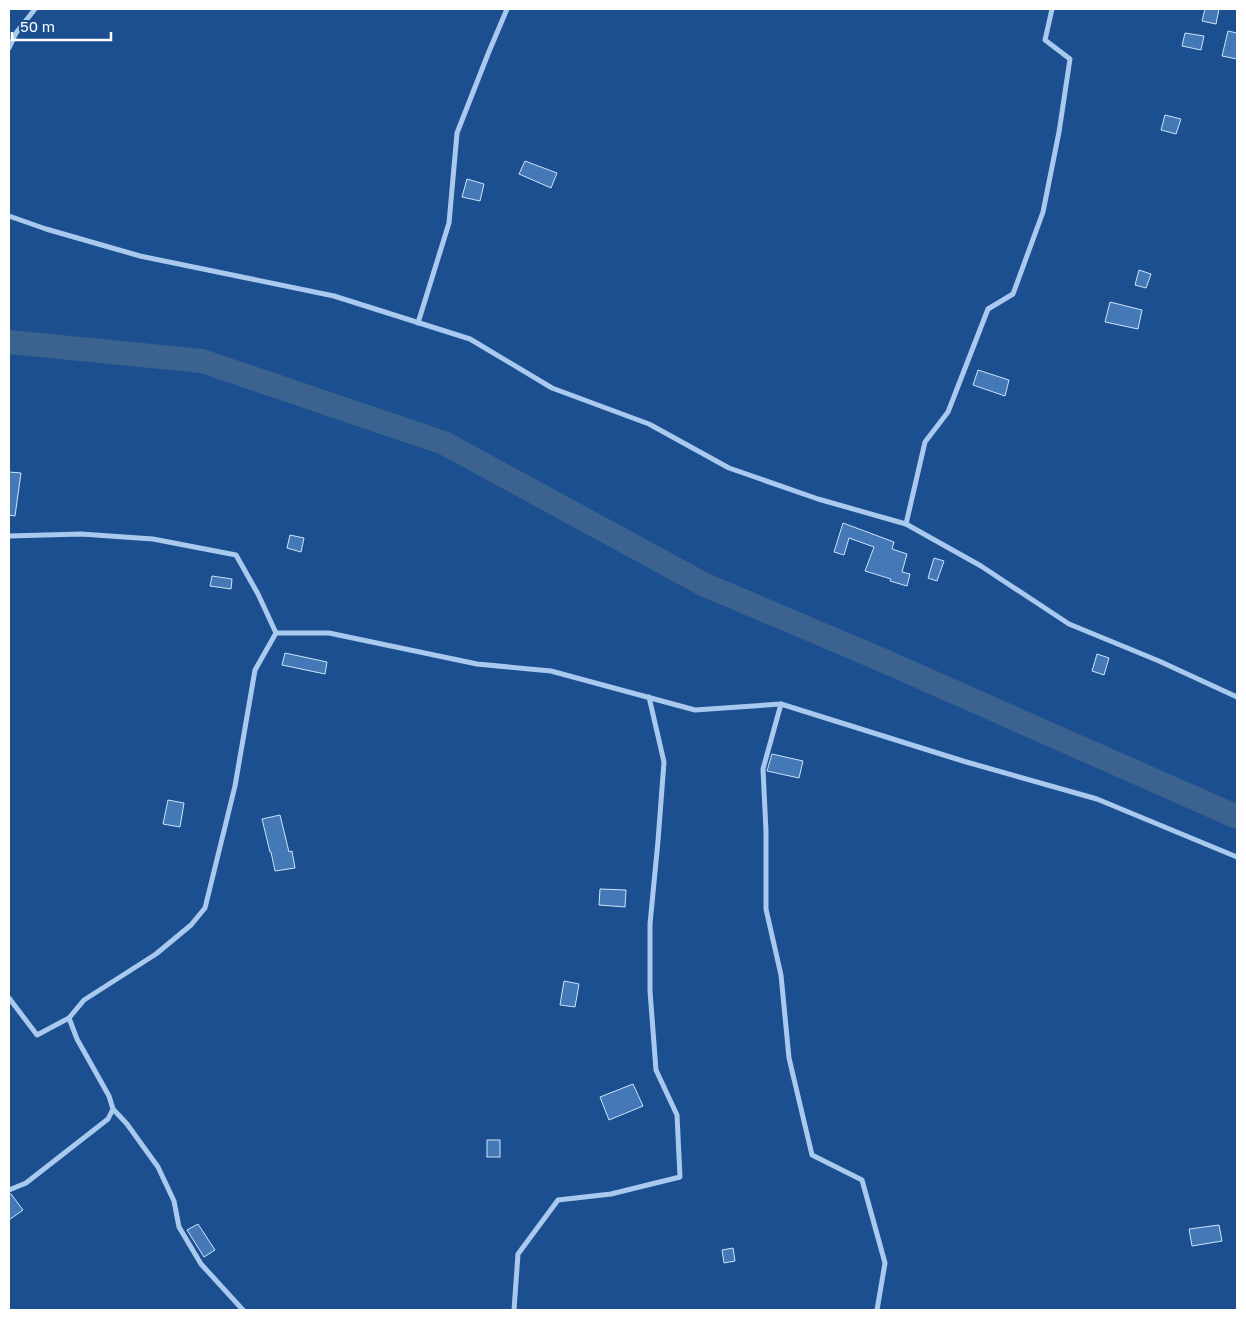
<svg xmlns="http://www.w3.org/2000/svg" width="1246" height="1319" viewBox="0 0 1246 1319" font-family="'Golos Text',sans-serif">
  <rect width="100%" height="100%" fill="#1b4f8f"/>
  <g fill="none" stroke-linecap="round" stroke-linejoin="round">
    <path stroke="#3c6290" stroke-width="24" d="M 9,342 L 202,361 L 444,443 L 703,584 L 882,660 L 1237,817"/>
  </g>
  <g fill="#4478b7" stroke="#cfe3fa">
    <path d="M 1205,9 L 1219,9 L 1216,24 L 1202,21 Z"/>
    <path d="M 1228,31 L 1237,33 L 1237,59 L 1222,56 Z"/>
    <path d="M 1185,33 L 1204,36 L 1201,50 L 1182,46 Z"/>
    <path d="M 1165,115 L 1181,119 L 1176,134 L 1161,130 Z"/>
    <path d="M 525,161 L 557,173 L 551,188 L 519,174 Z"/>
    <path d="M 467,179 L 484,184 L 480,201 L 462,197 Z"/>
    <path d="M 1139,270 L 1151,274 L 1146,288 L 1135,285 Z"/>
    <path d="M 1110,302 L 1142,310 L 1138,329 L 1105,322 Z"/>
    <path d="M 978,370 L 1009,380 L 1005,396 L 973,385 Z"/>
    <path d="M 9,472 L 21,473 L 15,516 L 9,515 Z"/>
    <path d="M 843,523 L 894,542 L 892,549 L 907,554 L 902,572 L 910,574 L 907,586 L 890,581 L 891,579 L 865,571 L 874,547 L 849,538 L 844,555 L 834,552 Z"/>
    <path d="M 290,535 L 304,538 L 301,552 L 287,548 Z"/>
    <path d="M 934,558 L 944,561 L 937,581 L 928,578 Z"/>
    <path d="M 212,576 L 232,579 L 231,589 L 210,586 Z"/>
    <path d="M 285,653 L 327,662 L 325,674 L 282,665 Z"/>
    <path d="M 1097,654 L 1109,658 L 1104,675 L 1092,671 Z"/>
    <path d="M 772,754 L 803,761 L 799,778 L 767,771 Z"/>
    <path d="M 168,800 L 184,803 L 180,827 L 163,824 Z"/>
    <path d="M 280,815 L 289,852 L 292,851 L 295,868 L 275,871 L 271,852 L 270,852 L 262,819 Z"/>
    <path d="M 600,889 L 626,890 L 625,907 L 599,905 Z"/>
    <path d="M 564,981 L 579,984 L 575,1007 L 560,1005 Z"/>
    <path d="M 633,1084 L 643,1106 L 609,1120 L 600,1097 Z"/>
    <rect x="487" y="1140" width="13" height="17"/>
    <path d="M 9,1194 L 11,1194 L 23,1210 L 9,1220 Z"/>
    <path d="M 198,1224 L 215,1250 L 204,1257 L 187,1230 Z"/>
    <path d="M 1219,1225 L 1222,1241 L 1192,1246 L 1189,1229 Z"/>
    <path d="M 733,1248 L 735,1261 L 724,1263 L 722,1250 Z"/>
  </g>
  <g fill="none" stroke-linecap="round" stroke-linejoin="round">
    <g stroke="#a9c9ee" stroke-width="5">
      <path d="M 9,48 L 16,33 L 35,9"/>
      <path d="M 9,216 L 46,229 L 140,256 L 334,296 L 470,339 L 552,388 L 649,424 L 729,468 L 818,499 L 906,524 L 981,566 L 1069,624 L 1159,661 L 1237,697"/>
      <path d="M 418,323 L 449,223 L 457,133 L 488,54 L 507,9"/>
      <path d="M 906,524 L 925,442 L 948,412 L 988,309 L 1013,294 L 1043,212 L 1059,132 L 1070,59 L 1045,40 L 1052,9"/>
      <path d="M 9,536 L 81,534 L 153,539 L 236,555 L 258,594 L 276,633"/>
      <path d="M 781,704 L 763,769 L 766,831 L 766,909 L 781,975 L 789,1058 L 812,1155 L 862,1180 L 885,1263 L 877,1310"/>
      <path d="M 9,998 L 37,1035 L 69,1018"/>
      <path d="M 113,1109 L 127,1124 L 158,1167 L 174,1201 L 179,1227 L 201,1264 L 243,1310"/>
      <path d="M 9,1190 L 26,1183 L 108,1119 L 113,1109 L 109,1096 L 77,1039 L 69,1018 L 84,1000 L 156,954 L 191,925 L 205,908 L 235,786 L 255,670 L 276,633 L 329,633 L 477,664 L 551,671 L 695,710 L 781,704 L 963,761 L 1097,799 L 1237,857"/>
      <path d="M 514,1310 L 518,1254 L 558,1200 L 611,1194 L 680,1177 L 677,1115 L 656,1070 L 650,991 L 650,924 L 658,841 L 664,762 L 649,697"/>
    </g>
  </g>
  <rect width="1246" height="1319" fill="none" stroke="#ffffff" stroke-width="20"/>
  <path d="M12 32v8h99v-8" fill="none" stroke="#ffffff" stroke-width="2.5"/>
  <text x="20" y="32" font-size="15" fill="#ffffff" stroke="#1b4f8f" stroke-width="4" paint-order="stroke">50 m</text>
</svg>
